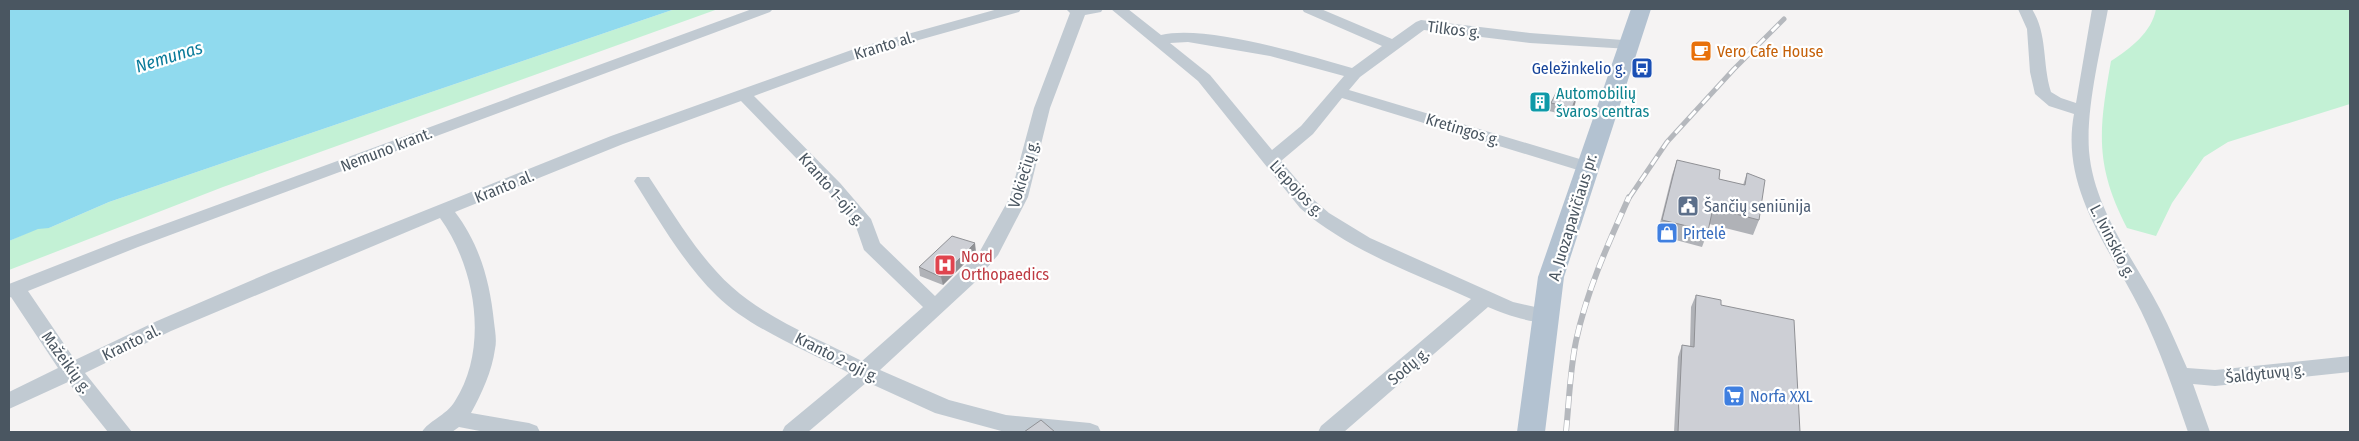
<svg xmlns="http://www.w3.org/2000/svg" width="2359" height="441" viewBox="0 0 2359 441" font-family="'Fira Sans Condensed',sans-serif">
  <rect width="100%" height="100%" fill="#f5f3f3"/>
  <g fill="#c3f1d5">
    <path d="M 675,9 L 718,9 L 223,187 L 9,270 L 9,241 L 38,228 L 49,228 L 109,202 Z"/>
    <path d="M 2156,9 L 2350,9 L 2350,104 L 2228,142 L 2204,157 L 2172,203 L 2156,236 L 2127,228 C 2094,164 2099,129 2111,61 C 2130,49 2152,32 2156,9 Z"/>
  </g>
  <path fill="#90daee" d="M 9,9 L 675,9 L 109,202 L 49,228 L 38,229 L 9,241 Z"/>
  <g fill="none" stroke-linecap="round" stroke-linejoin="round">
    <g fill="#c1cad2" fill-rule="evenodd">
      <path d="M 752,9 L 773,9 L 770,12 L 138,247 L 28,291 L 75,360 L 157,321 L 271,272 L 611,136 L 857,48 L 998,9 L 1021,9 L 1019,12 L 869,54 L 754,96 L 840,183 L 871,219 L 880,243 L 935,296 L 980,251 L 1010,197 L 1034,108 L 1070,13 L 1066,9 L 1103,9 L 1101,12 L 1085,15 L 1050,108 L 1028,197 L 998,255 L 973,284 L 880,370 L 949,400 L 1006,415 L 1090,423 L 1098,426 L 1101,432 L 1005,432 L 935,413 L 867,382 L 808,432 L 782,432 L 785,426 L 849,373 C 808,351 749,328 717,296 C 683,263 659,220 634,181 L 637,177 L 649,177 C 673,213 700,259 732,287 C 769,320 819,339 862,361 L 923,307 L 864,250 L 855,224 L 828,191 L 741,101 L 623,144 L 455,212 C 480,245 490,282 494,322 C 495,331 497,340 495,349 C 492,371 482,393 471,413 L 529,423 L 537,426 L 540,432 L 485,432 L 459,427 L 452,432 L 422,432 C 428,421 446,416 455,401 C 489,348 476,268 440,218 L 171,331 L 85,373 L 132,432 L 108,432 L 68,382 L 9,409 L 9,392 L 58,368 L 11,297 L 9,298 L 9,284 L 124,239 Z"/>
      <path d="M 1111,9 L 1128,9 L 1161,35 C 1205,24 1307,55 1352,68 L 1382,46 L 1304,12 L 1302,9 L 1321,9 L 1392,39 L 1416,22 L 1421,20 L 1530,33 L 1636,41 L 1638,44 L 1636,47 L 1630,49 L 1530,43 L 1424,30 L 1360,77 L 1349,90 L 1593,163 L 1596,167 L 1593,171 L 1581,171 L 1342,98 L 1313,134 L 1281,161 L 1314,200 L 1329,213 L 1370,238 L 1513,302 L 1553,311 L 1556,316 L 1553,321 C 1537,326 1504,314 1488,307 L 1344,432 L 1318,432 L 1321,426 L 1471,299 C 1414,273 1349,251 1300,208 L 1198,81 ZM 1188,42 L 1270,56 L 1344,76 L 1301,126 L 1272,150 L 1210,75 L 1170,43 Z"/>
      <path d="M 2018,9 L 2032,9 C 2048,35 2042,63 2051,92 L 2061,98 L 2076,103 L 2092,9 L 2108,9 C 2100,53 2086,108 2089,151 C 2094,210 2134,259 2160,309 C 2170,328 2178,348 2187,368 L 2215,370 L 2350,356 L 2350,372 L 2215,386 L 2193,384 L 2210,432 L 2188,432 C 2174,391 2160,350 2141,311 C 2110,248 2060,189 2074,114 L 2049,106 L 2035,94 L 2030,72 L 2027,29 Z"/>
    </g>
    <path fill="#b3c2d1" fill-rule="evenodd" d="M 1631,9 L 1651,9 L 1564,277 L 1545,432 L 1517,432 L 1538,277 Z"/>
    <g stroke="#b5b8bd" stroke-width="5">
      <path id="rail-far1" d="M 1629,198 L 1667,142 L 1734,69 L 1784,19"/>
    </g>
    <g stroke="#b5b8bd" stroke-width="6">
      <path id="rail" d="M 1566,432 C 1569,402 1570,370 1576,341 C 1587,290 1608,244 1629,197"/>
    </g>
    <use href="#rail-far1" stroke="#fff" stroke-width="3" stroke-dasharray="10" stroke-linecap="butt"/>
    <use href="#rail" stroke="#fff" stroke-width="4.5" stroke-dasharray="12" stroke-linecap="butt"/>
  </g>
  <g fill="#b0b2b7">
    <path d="M 1577,95 L 1575,104 L 1570,116 L 1549,111 L 1551,103 Z"/>
    <path d="M 1677,160 L 1719,179 L 1743,185 L 1747,173 L 1759,220 L 1753,235 L 1709,224 L 1708,231 L 1702,247 L 1657,235 L 1672,175 Z"/>
    <path d="M 976,252 L 943,285 L 920,276 L 919,267 Z"/>
    <path d="M 1696,295 L 1721,305 L 1800,432 L 1674,432 L 1678,357 L 1682,345 L 1690,346 L 1691,307 Z"/>
  </g>
  <g fill="#909195">
    <path d="M 1577,95 L 1575,104 L 1570,116 L 1572,108 Z"/>
    <path d="M 975,243 L 976,252 L 943,285 L 941,277 Z"/>
  </g>
  <g fill="#cdcfd5" stroke="#909195">
    <path d="M 1557,91 L 1577,95 L 1572,108 L 1551,103 Z"/>
    <path d="M 1677,160 L 1720,170 L 1719,179 L 1745,185 L 1747,173 L 1765,180 L 1759,220 L 1713,208 L 1708,231 L 1662,220 Z"/>
    <path d="M 952,236 L 975,243 L 941,277 L 919,267 Z"/>
    <path d="M 1696,295 L 1721,300 L 1721,305 L 1794,320 L 1800,432 L 1678,432 L 1682,345 L 1694,347 Z"/>
    <path d="M 1041,420 L 1055,432 L 1024,432 Z"/>
  </g>
  <defs>
    <g id="cafe-square" transform="scale(1.125)"><rect x="-9" y="-9" width="18" height="18" rx="4" fill="#e8710a" stroke="#fff"/><path d="M-5.5-4.5H6V0H3Q3 3.5 0 3.5H-2.5Q-5.5 3.5-5.5 0ZM3-3.2v2h1.7v-2ZM-6 4.5H4V6H-6Z" fill="#fff"/></g>
    <g id="bus-square" transform="scale(1.125)"><rect x="-9" y="-9" width="18" height="18" rx="4" fill="#1a4fb4" stroke="#fff"/><path d="M-5-6H5V4H4V6H2V4H-2V6H-4V4H-5ZM-3.5-4V0h7V-4ZM-3.5 1.2v1.5H-2V1.2ZM2 1.2v1.5H3.5V1.2Z" fill="#fff"/></g>
    <g id="building-square" transform="scale(1.125)"><rect x="-9" y="-9" width="18" height="18" rx="4" fill="#0f9aa8" stroke="#fff"/><path d="M-4-6H4V6H1V3H-1V6H-4ZM-2.5-4.3h1.7v1.8h-1.7ZM.8-4.3h1.7v1.8H.8ZM-2.5-1h1.7V.8h-1.7ZM.8-1h1.7V.8H.8Z" fill="#fff"/></g>
    <g id="civic-square" transform="scale(1.125)"><rect x="-9" y="-9" width="18" height="18" rx="4" fill="#5c6f8a" stroke="#fff"/><path d="M-.6-6.5H3V-4.5H.6V-3L4-1V1h2V6H-6V1h2V-1L-.6-3ZM-1.2 2.5V6h2.4V2.5Z" fill="#fff"/></g>
    <g id="shop-square" transform="scale(1.125)"><rect x="-9" y="-9" width="18" height="18" rx="4" fill="#3f7fe0" stroke="#fff"/><path d="M-5-2.5h2.3a2.7 3.5 0 0 1 5.4 0H5L5.5 6h-11ZM-1.5-2.5h3a1.5 2.3 0 0 0-3 0Z" fill="#fff"/></g>
    <g id="hospital-square" transform="scale(1.125)"><rect x="-9" y="-9" width="18" height="18" rx="4" fill="#e0444e" stroke="#fff"/><path d="M-5-5h3v3.5h4V-5h3V5h-3V1.5h-4V5h-3Z" fill="#fff"/></g>
    <g id="supermarket-square" transform="scale(1.125)"><rect x="-9" y="-9" width="18" height="18" rx="4" fill="#3f7fe0" stroke="#fff"/><path d="M-6-5.5h2.5l.6 2H6L4.5 2H-2.5L-4.4-4H-6ZM-1.5 3.2a1.3 1.3 0 1 0 .1 0ZM3 3.2a1.3 1.3 0 1 0 .1 0Z" fill="#fff"/></g>
  </defs>
  <g fill-rule="evenodd">
    <use href="#cafe-square" x="1701" y="51"/>
    <use href="#bus-square" x="1642" y="68"/>
    <use href="#building-square" x="1540" y="102"/>
    <use href="#civic-square" x="1688" y="206"/>
    <use href="#shop-square" x="1667" y="233"/>
    <use href="#hospital-square" x="945" y="265"/>
    <use href="#supermarket-square" x="1734" y="396"/>
  </g>
  <g text-anchor="middle" stroke-width="4.5" stroke-linejoin="round" paint-order="stroke">
    <g font-size="16" fill="#4a5661" stroke="#fff">
      <text transform="translate(1454 29) rotate(7)" y="6">Tilkos g.</text>
      <text transform="translate(884 45) rotate(-17)" y="6">Kranto al.</text>
      <text transform="translate(1463 129) rotate(17)" y="6">Kretingos g.</text>
      <text transform="translate(386 149) rotate(-21)" y="6">Nemuno krant.</text>
      <text transform="translate(1023 174) rotate(-73)" y="6">Vokiečių g.</text>
      <text transform="translate(504 186) rotate(-22)" y="6">Kranto al.</text>
      <text transform="translate(1297 188) rotate(47)" y="6">Liepojos g.</text>
      <text transform="translate(832 189) rotate(49)" y="6">Kranto 1-oji g.</text>
      <text transform="translate(1572 217) rotate(-73)" y="6">A. Juozapavičiaus pr.</text>
      <text transform="translate(2113 241) rotate(63)" y="6">L. Ivinskio g.</text>
      <text transform="translate(131 342) rotate(-26)" y="6">Kranto al.</text>
      <text transform="translate(837 357) rotate(27)" y="6">Kranto 2-oji g.</text>
      <text transform="translate(67 362) rotate(54)" y="6">Mažeikių g.</text>
      <text transform="translate(1408 366) rotate(-40)" y="6">Sodų g.</text>
      <text transform="translate(2265 373) rotate(-6)" y="6">Šaldytuvų g.</text>
    </g>
    <g font-size="16" fill="#c56008" stroke="#fff" text-anchor="start">
      <text x="1717" y="57">Vero Cafe House</text>
    </g>
    <g font-size="16" fill="#164399" stroke="#fff" text-anchor="end">
      <text x="1626" y="74">Geležinkelio g.</text>
    </g>
    <g font-size="16" fill="#0d838f" stroke="#fff" text-anchor="start">
      <text x="1556" y="99">Automobilių<tspan x="1556" dy="18">švaros centras</tspan></text>
    </g>
    <g font-size="16" fill="#4e5e75" stroke="#fff" text-anchor="start">
      <text x="1704" y="212">Šančių seniūnija</text>
    </g>
    <g font-size="16" fill="#366cbe" stroke="#fff" text-anchor="start">
      <text x="1683" y="239">Pirtelė</text>
      <text x="1750" y="402">Norfa XXL</text>
    </g>
    <g font-size="16" fill="#be3a42" stroke="#fff" text-anchor="start">
      <text x="961" y="262">Nord<tspan x="961" dy="18">Orthopaedics</tspan></text>
    </g>
    <g font-size="18" font-style="italic" fill="#0c7c9b" stroke="#fff">
      <text transform="translate(169 57) rotate(-17)" y="6">Nemunas</text>
    </g>
  </g>
  <rect width="2359" height="441" fill="none" stroke="#4a5661" stroke-width="20"/>
</svg>
